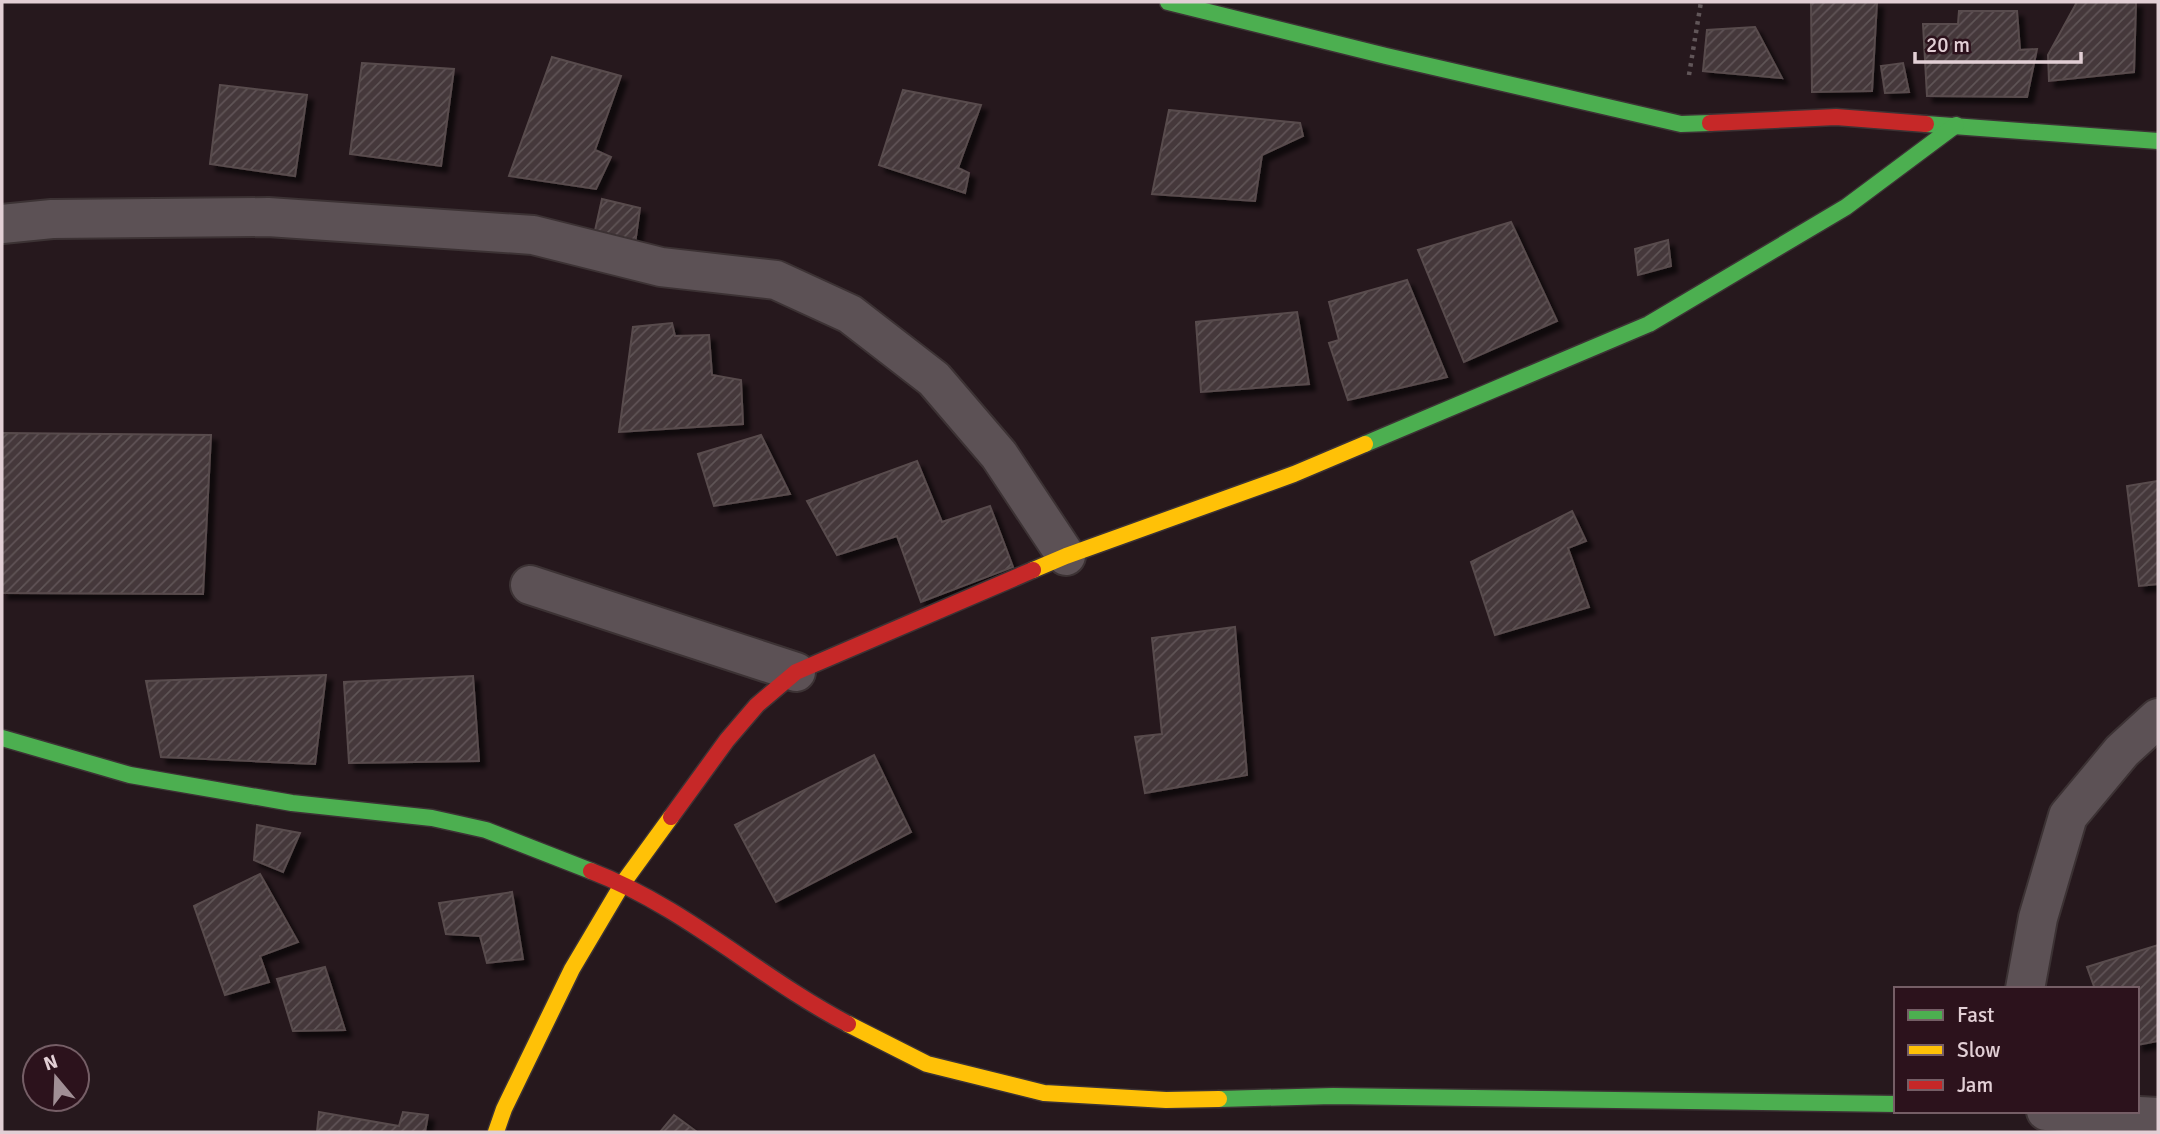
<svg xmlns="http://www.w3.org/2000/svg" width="2160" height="1134" viewBox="0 0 2160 1134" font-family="Signika,sans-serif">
  <defs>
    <pattern id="building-hatch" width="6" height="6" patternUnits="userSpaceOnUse" patternTransform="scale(1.75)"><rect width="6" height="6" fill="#44383a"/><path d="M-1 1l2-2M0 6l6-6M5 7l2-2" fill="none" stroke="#5f5456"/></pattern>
    <filter id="shadow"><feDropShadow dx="6" dy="6" stdDeviation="2" flood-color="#0009"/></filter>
  </defs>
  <rect width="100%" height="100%" fill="#26181d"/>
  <g fill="url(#building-hatch)" stroke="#594c4d" stroke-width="2" filter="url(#shadow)">
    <path d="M 1811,2 L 1877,2 L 1872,91 L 1812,92 Z"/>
    <path d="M 2077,2 L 2136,2 L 2134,72 L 2049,81 L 2048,55 Z"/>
    <path d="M 1959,11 L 2017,11 L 2020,50 L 2037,49 L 2027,97 L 1927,96 L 1923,24 L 1958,24 Z"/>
    <path d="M 1755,27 L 1782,78 L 1703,71 L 1707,30 Z"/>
    <path d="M 552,57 L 621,76 L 595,150 L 611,157 L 596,189 L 509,176 Z"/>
    <path d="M 362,63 L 454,69 L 441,166 L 350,154 Z"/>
    <path d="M 1903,63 L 1909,92 L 1885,93 L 1881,66 Z"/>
    <path d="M 220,85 L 307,95 L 295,176 L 210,164 Z"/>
    <path d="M 903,90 L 981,105 L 958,168 L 969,173 L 965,193 L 879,165 Z"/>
    <path d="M 1169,110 L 1300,123 L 1303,136 L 1262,155 L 1255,201 L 1152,194 Z"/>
    <path d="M 602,199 L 640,208 L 635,244 L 594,235 Z"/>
    <path d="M 1511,222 L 1557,321 L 1464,362 L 1418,250 Z"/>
    <path d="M 1668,240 L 1671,266 L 1638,275 L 1635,249 Z"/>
    <path d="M 1407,280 L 1447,377 L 1348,400 L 1329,343 L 1339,340 L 1329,302 Z"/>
    <path d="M 1297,312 L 1309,384 L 1201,392 L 1196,322 Z"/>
    <path d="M 672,323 L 675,336 L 709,335 L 712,375 L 741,380 L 743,424 L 619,432 L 633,327 Z"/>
    <path d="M 2,433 L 211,435 L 203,594 L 2,593 Z"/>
    <path d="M 761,435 L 790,494 L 714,506 L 698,454 Z"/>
    <path d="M 917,461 L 942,522 L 990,506 L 1013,567 L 921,602 L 897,536 L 837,555 L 807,501 Z"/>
    <path d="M 2158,481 L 2158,584 L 2139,586 L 2127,486 Z"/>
    <path d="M 1572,511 L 1586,541 L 1568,548 L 1589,607 L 1495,635 L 1471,562 Z"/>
    <path d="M 1235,627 L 1247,775 L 1145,793 L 1135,737 L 1162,734 L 1152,638 Z"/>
    <path d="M 326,675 L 315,764 L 161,757 L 146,681 Z"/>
    <path d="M 473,676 L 479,761 L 349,763 L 344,682 Z"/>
    <path d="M 874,755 L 911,832 L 776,902 L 735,825 Z"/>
    <path d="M 257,825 L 300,833 L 283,872 L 254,860 Z"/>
    <path d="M 260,874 L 298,942 L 260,956 L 269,982 L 225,995 L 194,906 Z"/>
    <path d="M 512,892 L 523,959 L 487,963 L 480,936 L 446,934 L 439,903 Z"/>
    <path d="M 2158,945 L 2158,1041 L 2137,1045 L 2137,989 L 2095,989 L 2087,967 Z"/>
    <path d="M 325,967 L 345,1030 L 293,1031 L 277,979 Z"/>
    <path d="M 319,1112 L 399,1126 L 403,1112 L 428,1115 L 425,1132 L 317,1132 Z"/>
    <path d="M 674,1115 L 697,1132 L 660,1132 Z"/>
  </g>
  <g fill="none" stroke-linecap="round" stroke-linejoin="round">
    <g stroke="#3c3234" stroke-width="42">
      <g id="street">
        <path d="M 2,224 L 52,219 L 268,217 L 533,235 L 661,267 L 776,280 L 850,314 L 934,379 L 999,455 L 1066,556"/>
        <path d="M 530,585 L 796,672"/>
        <path d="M 2025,989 L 2038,918 L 2068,816 L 2122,751 L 2158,718"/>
        <path d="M 2046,1111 L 2158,1117"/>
      </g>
    </g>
    <g stroke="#3c3234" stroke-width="19">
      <g id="fast">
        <path d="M 1168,2 L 1386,56 L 1681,124 L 1710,123"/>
        <path d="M 1926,124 L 2158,141"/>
        <path d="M 1365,444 L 1649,324 L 1846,207 L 1956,125"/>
        <path d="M 2,738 L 130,775 L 292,803 L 432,818 L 486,830 L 591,871"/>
        <path d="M 1219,1099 L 1333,1096 L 1896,1104"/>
      </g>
    </g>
    <g stroke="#3c3234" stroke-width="19">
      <g id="slow">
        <path d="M 1033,570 L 1066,556 L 1294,474 L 1365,444"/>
        <path d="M 848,1024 L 927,1064 L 1044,1093 L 1166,1100 L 1219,1099"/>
        <path d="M 496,1132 L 504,1109 L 572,969 L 623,883 L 671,817"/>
      </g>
    </g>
    <g stroke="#3c3234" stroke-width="19">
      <g id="jam">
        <path d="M 1710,123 L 1836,117 L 1926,124"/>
        <path d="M 671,817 L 727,740 L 757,705 L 796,672 L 1033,570"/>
        <path d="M 591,871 C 685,907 760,978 848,1024"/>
      </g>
    </g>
    <path stroke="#615659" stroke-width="4.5" stroke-dasharray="3.5 5" stroke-linecap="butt" d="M 1689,75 L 1701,2"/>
    <use href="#street" stroke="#5c5155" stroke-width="38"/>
    <use href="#fast" stroke="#4caf50" stroke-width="16"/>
    <use href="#slow" stroke="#ffc107" stroke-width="16"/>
    <use href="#jam" stroke="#c62828" stroke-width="16"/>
  </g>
  <rect width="2160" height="1134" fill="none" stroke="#e2cfd5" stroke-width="7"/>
  <rect x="1894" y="987" width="245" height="126" fill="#2c121c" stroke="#755e66" stroke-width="2"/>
  <rect x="1908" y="1010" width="35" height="10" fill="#4caf50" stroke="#755e66" stroke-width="2"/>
  <text x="1957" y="1022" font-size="21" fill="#e2cfd5">Fast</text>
  <rect x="1908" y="1045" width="35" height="10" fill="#ffc107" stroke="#755e66" stroke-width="2"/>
  <text x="1957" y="1057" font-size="21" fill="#e2cfd5">Slow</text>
  <rect x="1908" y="1080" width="35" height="10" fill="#c62828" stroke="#755e66" stroke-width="2"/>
  <text x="1957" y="1092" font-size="21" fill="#e2cfd5">Jam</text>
  <g transform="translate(56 1078) rotate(341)"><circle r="33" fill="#2c121c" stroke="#755e66" stroke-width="2"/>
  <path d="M0-5L12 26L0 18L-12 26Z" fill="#a08f95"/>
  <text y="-10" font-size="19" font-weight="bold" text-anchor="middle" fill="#e2cfd5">N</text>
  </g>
  <path d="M1915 52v10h166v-10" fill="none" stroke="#e2cfd5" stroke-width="3.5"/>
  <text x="1926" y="52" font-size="21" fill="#e2cfd5" stroke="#2c121c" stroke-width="5" paint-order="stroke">20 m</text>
</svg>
